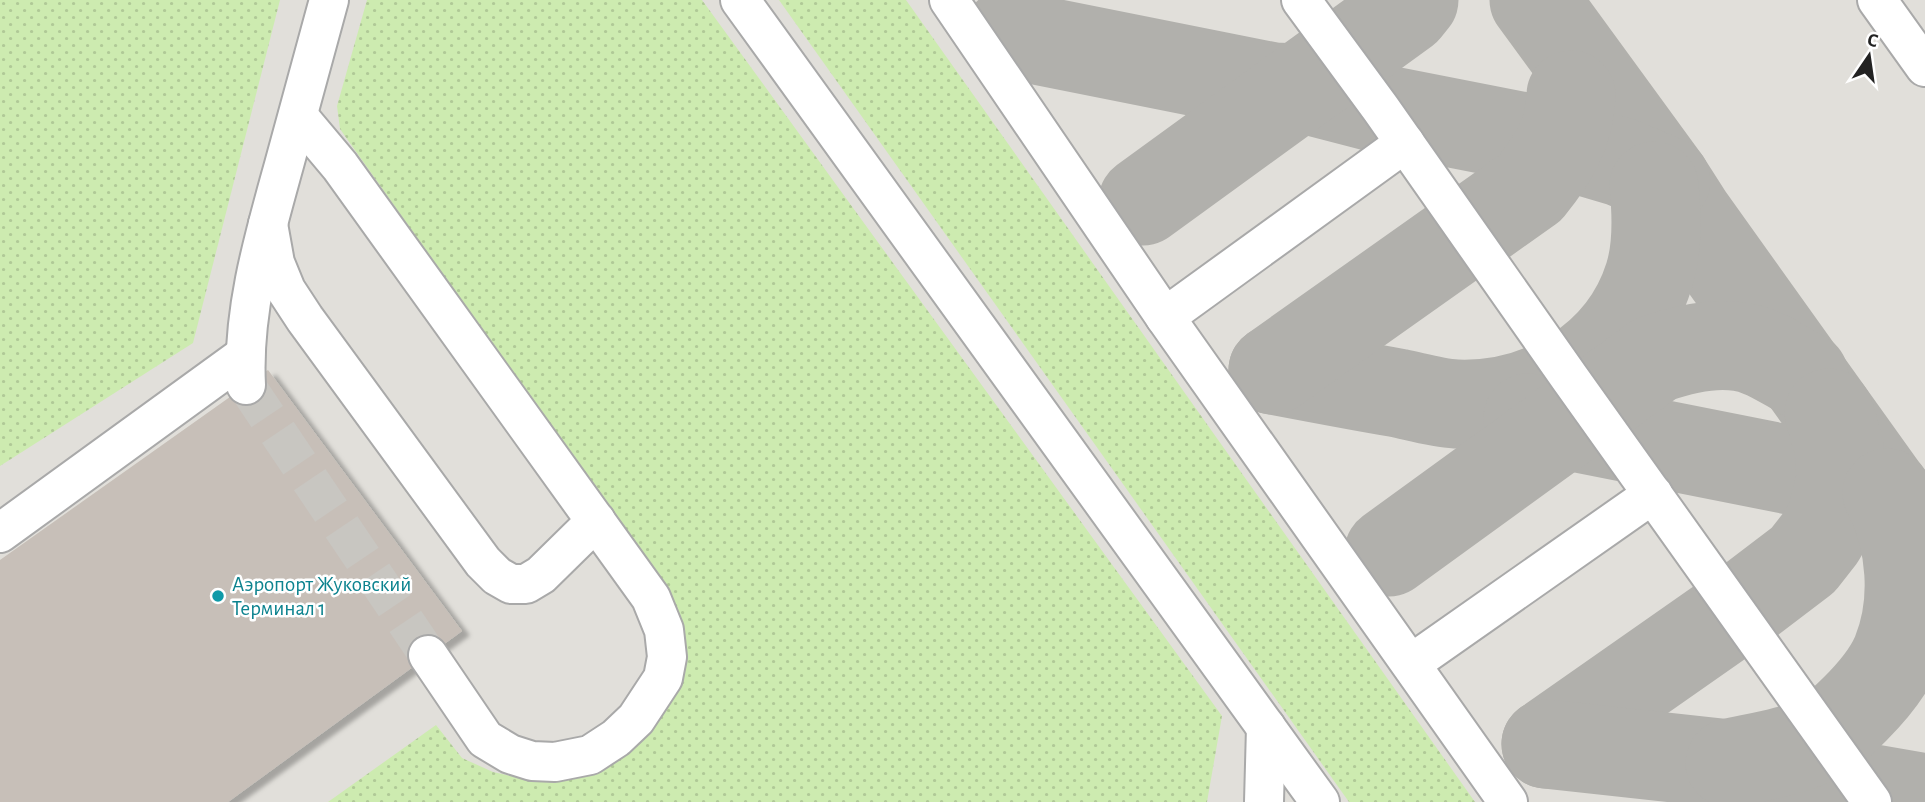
<svg xmlns="http://www.w3.org/2000/svg" width="1925" height="802" viewBox="0 0 1925 802" font-family="'Alegreya Sans',sans-serif">
  <defs>
    <pattern id="grass-dots" width="8" height="8" patternUnits="userSpaceOnUse" patternTransform="scale(1.75)"><rect width="8" height="8" fill="#cdebb0"/><path d="M2 2h.1M6 6h.1" fill="none" stroke="#b0c997" stroke-width="1.8" stroke-linecap="round"/></pattern>
    <filter id="shadow"><feDropShadow dx="8" dy="4.5" stdDeviation="2" flood-color="#0004"/></filter>
  </defs>
  <rect width="100%" height="100%" fill="#f2efe9"/>
  <rect fill="#e1dfda" x="0" y="0" width="1925" height="802"/>
  <g fill="url(#grass-dots)">
    <path d="M 0,0 L 280,0 L 193,343 L 0,466 Z"/>
    <path d="M 367,0 L 702,0 L 1222,716 L 1207,802 L 328,802 L 436,725 L 462,758 L 493,772 L 539,782 L 582,772 L 630,746 L 664,713 L 678,686 L 663,586 L 340,129 L 337,106 Z"/>
    <path d="M 779,0 L 906,0 L 1475,802 L 1349,802 Z"/>
  </g>
  <g fill="none" stroke-linecap="round" stroke-linejoin="round">
    <g stroke="#b1b0ac" stroke-width="89">
      <path d="M 1534,0 L 1666,181 L 1689,217 L 1925,547"/>
      <path d="M 1007,34 L 1273,87 L 1300,88 L 1381,109 L 1560,144 L 1621,162 L 1666,181"/>
      <path d="M 1143,201 L 1406,10 L 1414,0"/>
      <path d="M 1273,370 C 1315,378 1357,386 1398,393 C 1417,397 1437,403 1456,404 C 1540,407 1623,359 1649,276 C 1658,247 1657,216 1654,186"/>
      <path d="M 1273,370 L 1530,188 C 1553,160 1570,132 1571,95"/>
      <path d="M 1528,418 L 1841,480 C 1859,485 1883,489 1895,504"/>
      <path d="M 1389,552 L 1655,359 C 1687,348 1726,339 1759,352 C 1775,358 1789,368 1804,376"/>
      <path d="M 1546,744 L 1736,611 L 1803,560 L 1821,537 L 1831,519 L 1841,480 L 1839,446 L 1829,413"/>
      <path d="M 1546,744 L 1729,764 L 1925,798"/>
      <path d="M 1730,763 C 1762,756 1794,752 1822,736 C 1835,729 1845,719 1855,709 C 1871,693 1887,675 1896,654 C 1917,603 1912,541 1887,493"/>
    </g>
  </g>
  <path fill="#c7bfb8" filter="url(#shadow)" d="M 268,370 L 462,631 L 228,802 L 0,802 L 0,560 Z"/>
  <g fill="none" stroke-linecap="round" stroke-linejoin="round">
    <path stroke="#c8c6c1" stroke-width="38" stroke-dasharray="38 19" stroke-linecap="butt" d="M 246,385 L 428,655"/>
    <g stroke="#a9a9a9" stroke-width="42">
      <g id="minor">
        <path d="M 740,0 L 1320,802"/>
        <path d="M 949,0 L 1165,317 L 1508,802"/>
        <path d="M 1301,0 L 1381,109 L 1569,377 L 1872,802"/>
        <path d="M 1877,0 L 1925,67"/>
        <path d="M 298,116 L 340,166 L 651,598 L 664,630 L 667,657 L 663,678 L 636,719 L 616,738 L 590,755 L 555,762 L 532,761 L 510,754 L 485,739 L 428,655"/>
        <path d="M 268,224 L 275,263 L 286,290 L 305,319 L 483,562 L 497,576 L 511,584 L 526,584 L 541,575 L 596,521"/>
        <path d="M 1165,317 L 1405,143"/>
        <path d="M 246,385 C 242,311 264,237 284,165 C 299,110 314,55 329,0"/>
        <path d="M 0,533 L 245,355"/>
        <path d="M 1412,663 L 1653,494"/>
        <path d="M 1264,802 L 1266,727"/>
      </g>
    </g>
    <use href="#minor" stroke="#fff" stroke-width="38"/>
  </g>
  <circle fill="#0f9aa8" stroke="#fff" stroke-width="2.5" cx="218" cy="596" r="7"/>
  <g text-anchor="middle" stroke-width="5" stroke-linejoin="round" paint-order="stroke">
    <g font-size="21" fill="#0d838f" stroke="#fff" text-anchor="start">
      <text x="232" y="591">Аэропорт Жуковский<tspan x="232" dy="24">Терминал 1</tspan></text>
    </g>
  </g>
  <g transform="translate(1869 56) rotate(13)" stroke="#ffffff" stroke-width="5" paint-order="stroke">
  <path d="M0-5L12 26L0 18L-12 26Z" fill="#222222"/>
  <text y="-10" font-size="19" font-weight="bold" text-anchor="middle" fill="#222222">С</text>
  </g>
</svg>
